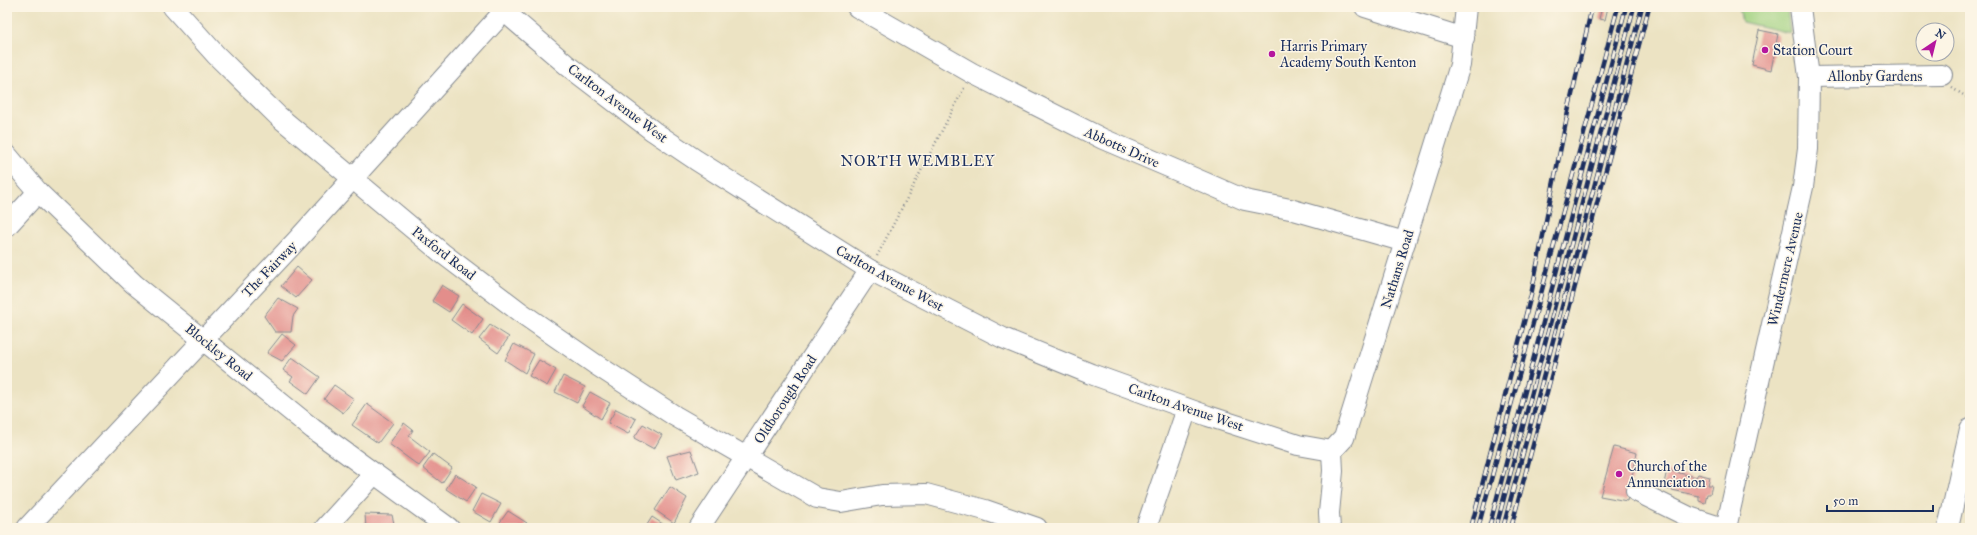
<svg xmlns="http://www.w3.org/2000/svg" width="1977" height="535" viewBox="0 0 1977 535" font-family="'IM FELL Great Primer',serif">
  <rect width="100%" height="100%" fill="#fcf5e5"/>
  <filter id="ink" filterUnits="userSpaceOnUse"><feTurbulence type="fractalNoise" baseFrequency=".025" numOctaves="2"/><feDisplacementMap in="SourceGraphic" scale="8" xChannelSelector="R" yChannelSelector="G"/><feConvolveMatrix kernelMatrix="1 2 1 2 8 2 1 2 1" color-interpolation-filters="sRGB"/></filter>
  <filter id="wash" filterUnits="userSpaceOnUse"><feTurbulence type="fractalNoise" baseFrequency=".012" numOctaves="4" result="noise"/><feDisplacementMap in="SourceGraphic" scale="16" xChannelSelector="R" yChannelSelector="G"/><feGaussianBlur stdDeviation="0.9" result="paint"/><feColorMatrix in="noise" values="0 0 0 0 0 0 0 0 0 0 0 0 0 0 0 0 0 1.4 0 .05"/><feComposite in="paint" operator="in"/></filter>
  <g filter="url(#wash)">
    <rect width="100%" height="100%" fill="#ece3c3"/>
    <path fill="#a1d281" stroke="#5e8070" d="M 1739,7 L 1787,7 L 1790,33 L 1742,22 Z"/>
    <g id="blocks">
      <g fill="#e38e8b">
        <path d="M 1602,7 L 1608,7 L 1605,20 L 1599,19 Z"/>
        <path d="M 1759,30 L 1778,34 L 1771,70 L 1752,65 Z"/>
        <path d="M 297,267 L 312,280 L 296,298 L 281,286 Z"/>
        <path d="M 442,285 L 459,296 L 449,312 L 432,301 Z"/>
        <path d="M 278,298 L 298,309 L 293,316 L 291,332 L 275,332 L 264,316 Z"/>
        <path d="M 462,304 L 483,319 L 472,335 L 451,320 Z"/>
        <path d="M 490,325 L 509,337 L 498,353 L 479,339 Z"/>
        <path d="M 282,334 L 296,345 L 282,361 L 267,353 Z"/>
        <path d="M 514,344 L 534,354 L 525,373 L 505,360 Z"/>
        <path d="M 292,357 L 320,377 L 308,394 L 290,381 L 293,377 L 283,370 Z"/>
        <path d="M 539,360 L 556,370 L 547,386 L 529,376 Z"/>
        <path d="M 563,376 L 585,387 L 577,403 L 555,392 Z"/>
        <path d="M 334,385 L 354,399 L 343,413 L 324,399 Z"/>
        <path d="M 590,392 L 610,403 L 601,419 L 582,406 Z"/>
        <path d="M 367,404 L 393,423 L 378,443 L 352,425 Z"/>
        <path d="M 616,409 L 636,419 L 628,434 L 608,423 Z"/>
        <path d="M 404,423 L 413,430 L 409,436 L 430,452 L 419,466 L 389,444 Z"/>
        <path d="M 643,424 L 662,435 L 654,449 L 634,438 Z"/>
        <path d="M 1614,447 L 1637,453 L 1627,501 L 1600,496 Z"/>
        <path d="M 691,450 L 699,472 L 676,480 L 667,456 Z"/>
        <path d="M 433,454 L 452,468 L 442,483 L 423,468 Z"/>
        <path d="M 1667,470 L 1696,477 L 1698,474 L 1710,477 L 1708,485 L 1712,485 L 1710,494 L 1707,494 L 1705,503 L 1699,501 L 1699,496 L 1663,488 Z"/>
        <path d="M 455,474 L 476,487 L 466,502 L 446,489 Z"/>
        <path d="M 670,487 L 687,498 L 674,523 L 655,510 Z"/>
        <path d="M 481,494 L 501,504 L 491,522 L 472,511 Z"/>
        <path d="M 508,511 L 527,523 L 524,528 L 502,528 L 498,525 Z"/>
        <path d="M 365,514 L 392,515 L 395,528 L 366,528 Z"/>
        <path d="M 652,517 L 669,528 L 645,528 Z"/>
      </g>
    </g>
  </g>
  <g filter="url(#ink)">
    <use href="#blocks" fill-opacity="0" stroke="#848990" stroke-width="1"/>
    <g fill="none" stroke-linecap="round" stroke-linejoin="round">
      <g stroke="#848990" stroke-width="22">
        <g id="minor">
          <path d="M 173,7 L 216,55 L 278,116 L 442,253 L 520,312 L 595,364 L 675,416 L 817,498 L 841,502 L 882,495 L 926,494 L 985,510 L 1037,528"/>
          <path d="M 499,7 L 568,66 L 653,131 L 696,160 L 870,270 L 1003,338 L 1091,374 L 1208,416 L 1298,445 L 1332,451"/>
          <path d="M 857,7 L 972,73 L 1103,139 L 1199,180 L 1245,200 L 1290,209 L 1405,242"/>
          <path d="M 1365,7 L 1464,38"/>
          <path d="M 1809,77 L 1942,75"/>
          <path d="M 7,155 L 38,192 L 134,284 L 313,429 L 449,528"/>
          <path d="M 7,226 L 38,192"/>
          <path d="M 1636,491 L 1689,517 L 1723,528"/>
          <path d="M 27,528 L 297,240 L 508,7"/>
          <path d="M 325,528 L 374,474"/>
          <path d="M 699,528 L 870,270"/>
          <path d="M 1146,528 L 1187,409"/>
          <path d="M 1330,528 L 1329,513 L 1333,471 L 1332,451 L 1344,438 L 1460,65 L 1466,7"/>
          <path d="M 1726,528 L 1803,187 L 1808,149 L 1809,77 L 1800,7"/>
          <path d="M 1948,528 L 1970,429"/>
        </g>
      </g>
      <g stroke="#848990" stroke-width="2.5" stroke-dasharray="1 3" stroke-linecap="butt">
        <path d="M 1952,88 L 1970,99"/>
        <path d="M 877,256 L 964,88"/>
      </g>
      <use href="#minor" stroke="#fff" stroke-width="20"/>
      <g stroke="#1b2f5e" stroke-width="4.5">
        <g id="rail">
          <path d="M 1471,528 L 1531,295 L 1568,112 L 1592,7"/>
          <path d="M 1478,528 L 1618,7"/>
          <path d="M 1489,528 L 1626,7"/>
          <path d="M 1496,528 L 1634,7"/>
          <path d="M 1503,528 L 1642,7"/>
          <path d="M 1511,528 L 1649,7"/>
        </g>
      </g>
      <use href="#rail" stroke="#fcf5e5" stroke-width="3" stroke-dasharray="9" stroke-linecap="butt"/>
    </g>
  </g>
  <g fill="#b5179e" stroke="#fcf5e5" stroke-width="1.5">
    <circle cx="1765" cy="50" r="4"/>
    <circle cx="1272" cy="54" r="4"/>
    <circle cx="1619" cy="474" r="4"/>
  </g>
  <g text-anchor="middle" stroke-width="3" stroke-linejoin="round" paint-order="stroke">
    <g font-size="14" fill="#1b2f5e" stroke="#fcf5e5" text-anchor="start">
      <text x="1280" y="51">Harris Primary<tspan x="1280" dy="16">Academy South Kenton</tspan></text>
      <text x="1773" y="55">Station Court</text>
      <text x="1627" y="471">Church of the<tspan x="1627" dy="16">Annunciation</tspan></text>
    </g>
    <g font-size="14" fill="#1b2f5e" stroke="#fcf5e5">
      <text x="1875" y="81">Allonby Gardens</text>
      <text transform="translate(618 103) rotate(37)" y="5">Carlton Avenue West</text>
      <text transform="translate(1122 147) rotate(24)" y="5">Abbotts Drive</text>
      <text transform="translate(444 253) rotate(38)" y="5">Paxford Road</text>
      <text transform="translate(269 269) rotate(-46)" y="5">The Fairway</text>
      <text transform="translate(1397 269) rotate(-73)" y="5">Nathans Road</text>
      <text transform="translate(1785 269) rotate(-77)" y="5">Windermere Avenue</text>
      <text transform="translate(890 278) rotate(29)" y="5">Carlton Avenue West</text>
      <text transform="translate(219 352) rotate(39)" y="5">Blockley Road</text>
      <text transform="translate(785 399) rotate(-57)" y="5">Oldborough Road</text>
      <text transform="translate(1186 407) rotate(19)" y="5">Carlton Avenue West</text>
    </g>
    <g font-size="15" letter-spacing="1" fill="#1b2f5e" stroke="#fcf5e5">
      <text x="918" y="166">NORTH WEMBLEY</text>
    </g>
  </g>
  <rect width="1977" height="535" fill="none" stroke="#fcf5e5" stroke-width="24"/>
  <g transform="translate(1935 42) rotate(35)"><circle r="19" fill="#fcf5e5" stroke="#a2a6af"/>
  <path d="M0-3L7 15L0 10L-7 15Z" fill="#b5179e"/>
  <text y="-6" font-size="11" font-weight="bold" text-anchor="middle" fill="#1b2f5e">N</text>
  </g>
  <path d="M1827 505v6h106v-6" fill="none" stroke="#1b2f5e" stroke-width="2"/>
  <text x="1833" y="505" font-size="12" fill="#1b2f5e" stroke="#fcf5e5" stroke-width="3" paint-order="stroke">50 m</text>
</svg>
